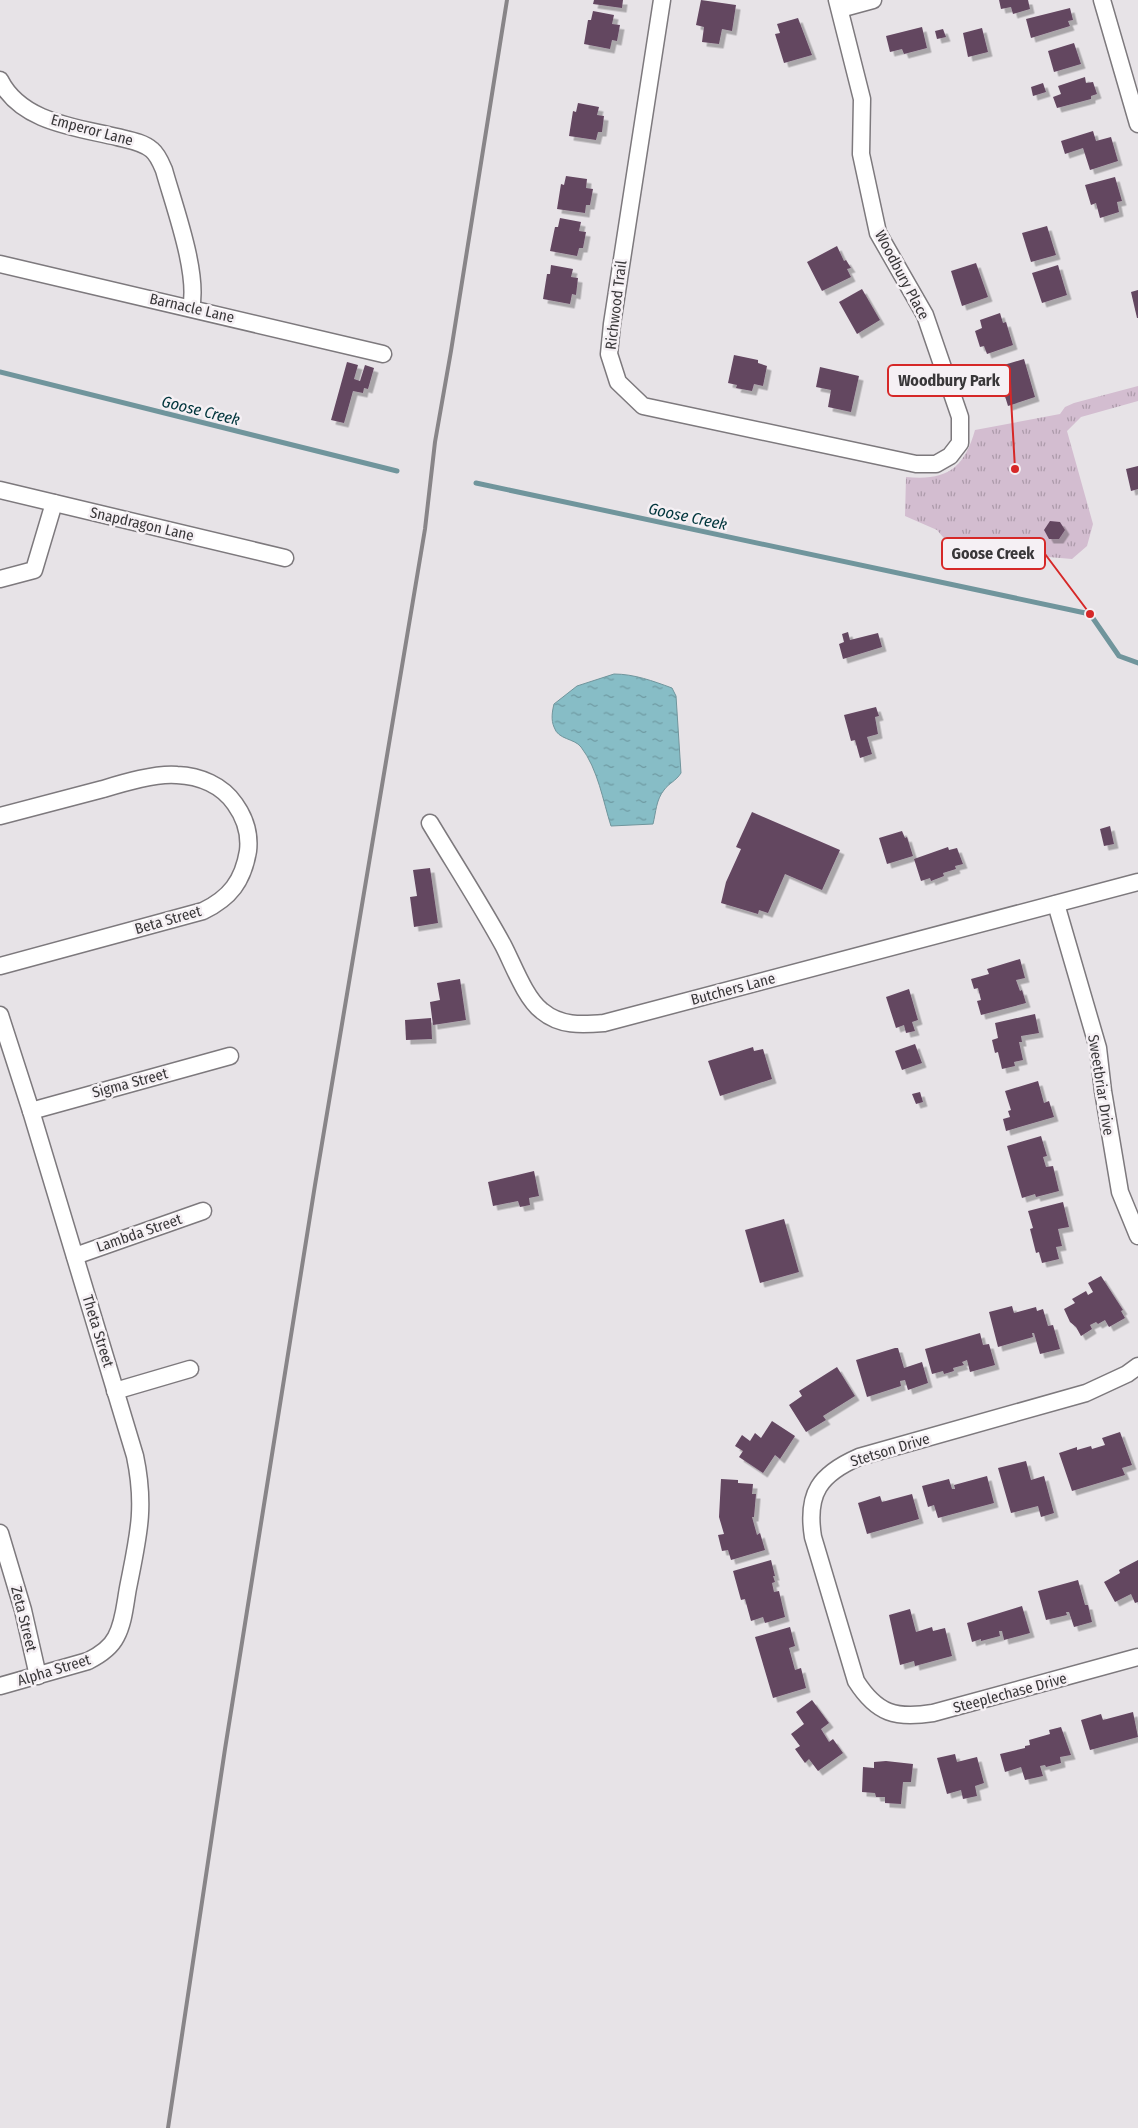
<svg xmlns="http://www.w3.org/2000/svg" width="1138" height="2128" viewBox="0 0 1138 2128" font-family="'Fira Sans Condensed',sans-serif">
  <defs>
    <pattern id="park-tufts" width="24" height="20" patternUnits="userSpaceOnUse" patternTransform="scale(1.25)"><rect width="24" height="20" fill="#d3bdd0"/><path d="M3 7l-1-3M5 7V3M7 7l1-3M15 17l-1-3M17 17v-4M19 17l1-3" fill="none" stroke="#ac9aaa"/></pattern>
    <pattern id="water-ripples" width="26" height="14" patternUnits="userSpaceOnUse" patternTransform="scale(1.25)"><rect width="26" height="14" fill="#87bdc6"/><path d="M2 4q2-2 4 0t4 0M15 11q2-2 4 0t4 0" fill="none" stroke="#6f9aa2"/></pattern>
    <filter id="shadow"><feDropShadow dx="4.5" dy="4.5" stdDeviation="0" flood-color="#0004"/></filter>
  </defs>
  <rect width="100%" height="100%" fill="#e7e3e7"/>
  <path fill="url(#park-tufts)" d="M 1138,386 L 1138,401 L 1081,417 L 1067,431 L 1093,524 L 1087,546 L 1072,559 L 953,549 L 937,530 L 905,516 L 906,477 C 946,481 964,469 975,430 L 1060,414 L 1065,407 L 1074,403 Z"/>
  <path fill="url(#water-ripples)" stroke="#70959c" d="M 614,674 C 634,674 653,681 672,688 L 676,696 L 681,773 C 676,781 669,783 664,790 C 656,800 656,812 653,824 L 611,826 C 603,801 598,769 581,747 C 574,738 558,740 554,727 C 551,720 552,712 554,704 L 577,686 Z"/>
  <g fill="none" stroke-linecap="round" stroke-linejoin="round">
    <g stroke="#70959c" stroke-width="5">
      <path d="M 0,372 L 397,471"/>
      <path d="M 476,483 L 1090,614 L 1119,656 L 1138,663"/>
    </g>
  </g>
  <g fill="#644661" filter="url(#shadow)">
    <path d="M 594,0 L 623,0 L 622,8 L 593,4 Z"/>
    <path d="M 701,0 L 736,5 L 732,31 L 722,29 L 719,44 L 702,42 L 704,27 L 696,25 Z"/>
    <path d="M 999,0 L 1028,0 L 1030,9 L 1013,14 L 1011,7 L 1001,9 Z"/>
    <path d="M 1070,8 L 1073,20 L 1068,21 L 1070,26 L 1031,38 L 1026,19 Z"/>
    <path d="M 593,11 L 614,15 L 612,24 L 620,25 L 617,41 L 612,40 L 610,49 L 584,44 L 588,20 L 591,20 Z"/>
    <path d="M 798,18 L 812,55 L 784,63 L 775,34 L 780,33 L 777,24 Z"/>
    <path d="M 922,27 L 927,48 L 904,54 L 902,49 L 890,52 L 886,36 Z"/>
    <path d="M 982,28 L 988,52 L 968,57 L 963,33 Z"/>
    <path d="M 943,29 L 946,37 L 937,39 L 935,31 Z"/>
    <path d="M 1074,43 L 1081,64 L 1054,72 L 1048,51 Z"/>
    <path d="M 1085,77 L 1086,83 L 1093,82 L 1097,94 L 1091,96 L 1091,99 L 1057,108 L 1053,97 L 1061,94 L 1058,86 Z"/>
    <path d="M 1043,83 L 1046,92 L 1033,96 L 1031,87 Z"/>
    <path d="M 578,103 L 599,107 L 597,115 L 604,116 L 602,132 L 598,132 L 596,140 L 569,136 L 573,111 L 576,112 Z"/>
    <path d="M 1093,131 L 1096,141 L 1111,137 L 1118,161 L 1090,170 L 1083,148 L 1065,154 L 1061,141 Z"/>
    <path d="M 566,176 L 587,179 L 586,188 L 593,189 L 590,205 L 586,205 L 585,213 L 557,209 L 561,184 L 564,185 Z"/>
    <path d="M 1115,177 L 1122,201 L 1117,202 L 1119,212 L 1100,218 L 1096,203 L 1091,205 L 1085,185 Z"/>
    <path d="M 560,218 L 581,222 L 579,231 L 586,232 L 583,248 L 579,248 L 577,256 L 550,251 L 555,227 L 558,227 Z"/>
    <path d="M 1047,226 L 1056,255 L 1031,262 L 1022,233 Z"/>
    <path d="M 837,246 L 844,261 L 846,260 L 851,268 L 847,269 L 851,277 L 822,291 L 807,262 Z"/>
    <path d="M 976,263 L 988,297 L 962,306 L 951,271 Z"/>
    <path d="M 551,265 L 573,269 L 571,277 L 578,278 L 576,295 L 572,294 L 570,304 L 543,299 L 547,274 L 550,274 Z"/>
    <path d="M 1058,265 L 1067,295 L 1042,303 L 1032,273 Z"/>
    <path d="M 862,289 L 880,320 L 857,334 L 839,302 Z"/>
    <path d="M 1138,290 L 1138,318 L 1137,318 L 1131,292 Z"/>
    <path d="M 1000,313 L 1003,323 L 1006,322 L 1013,345 L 987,354 L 984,346 L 980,347 L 975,331 L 982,328 L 980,320 Z"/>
    <path d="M 734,355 L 758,360 L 758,363 L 767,366 L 763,386 L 754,384 L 752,391 L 736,388 L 737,385 L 728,383 Z"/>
    <path d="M 1024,359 L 1035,397 L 1008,406 L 1004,393 L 1001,394 L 999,388 L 993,390 L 987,370 Z"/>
    <path d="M 347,362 L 358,365 L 354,379 L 360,381 L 365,365 L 374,368 L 368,389 L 364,388 L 363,393 L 353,391 L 344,423 L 331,420 Z"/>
    <path d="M 820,367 L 859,376 L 851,412 L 828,407 L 831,390 L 816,387 Z"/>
    <path d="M 1138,466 L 1138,489 L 1131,491 L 1126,469 Z"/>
    <path d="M 1050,521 L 1060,522 L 1065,530 L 1059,539 L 1049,539 L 1044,530 Z"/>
    <path d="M 848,632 L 850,640 L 878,633 L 882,647 L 843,659 L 839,644 L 844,642 L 842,634 Z"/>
    <path d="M 876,707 L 879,716 L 875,717 L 878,734 L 867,737 L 872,754 L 860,758 L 855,740 L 851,741 L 844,715 Z"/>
    <path d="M 752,812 L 840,850 L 822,890 L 785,874 L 768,913 L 759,910 L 758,914 L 721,903 L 726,882 L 741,849 L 736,847 Z"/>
    <path d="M 1110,826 L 1114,844 L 1104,846 L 1100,829 Z"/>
    <path d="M 902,831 L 905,838 L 907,837 L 913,856 L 887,864 L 879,838 Z"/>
    <path d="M 948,847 L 949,850 L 957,848 L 963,864 L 955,866 L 956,869 L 943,873 L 944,876 L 931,881 L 930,878 L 921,881 L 914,859 Z"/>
    <path d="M 430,868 L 438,923 L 414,927 L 410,897 L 417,896 L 413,870 Z"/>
    <path d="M 1020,959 L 1025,978 L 1016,980 L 1020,991 L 1022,990 L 1026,1003 L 981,1015 L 977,1001 L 981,1000 L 978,988 L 974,989 L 971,979 L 989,974 L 987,969 Z"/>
    <path d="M 460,979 L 466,1020 L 433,1025 L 430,1002 L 440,1000 L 437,983 Z"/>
    <path d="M 909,989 L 918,1020 L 912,1022 L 915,1031 L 906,1033 L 904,1025 L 896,1028 L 886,997 Z"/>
    <path d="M 1035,1014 L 1039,1033 L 1021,1036 L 1022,1042 L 1019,1042 L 1023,1060 L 1014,1062 L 1015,1066 L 1002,1069 L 998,1052 L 995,1053 L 992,1040 L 998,1038 L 995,1023 Z"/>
    <path d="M 431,1018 L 432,1039 L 406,1040 L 405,1020 Z"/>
    <path d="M 915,1044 L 922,1063 L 902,1070 L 895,1051 Z"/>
    <path d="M 753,1047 L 754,1051 L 763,1049 L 772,1079 L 720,1096 L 708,1061 Z"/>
    <path d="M 1038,1081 L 1044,1103 L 1049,1101 L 1054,1117 L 1006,1131 L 1003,1119 L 1010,1117 L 1008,1111 L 1011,1110 L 1005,1091 Z"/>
    <path d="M 920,1092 L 923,1102 L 916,1104 L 912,1094 Z"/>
    <path d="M 1041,1136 L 1047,1156 L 1043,1157 L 1046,1167 L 1053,1166 L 1059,1191 L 1036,1197 L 1035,1194 L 1022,1198 L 1007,1146 Z"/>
    <path d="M 534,1171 L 539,1196 L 529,1198 L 530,1205 L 520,1207 L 518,1201 L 493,1206 L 488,1182 Z"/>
    <path d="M 1063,1202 L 1069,1227 L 1058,1229 L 1062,1246 L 1056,1247 L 1059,1259 L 1042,1263 L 1039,1252 L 1036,1253 L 1030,1229 L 1033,1228 L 1028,1211 Z"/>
    <path d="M 784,1219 L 799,1272 L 760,1283 L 745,1230 Z"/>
    <path d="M 1101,1276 L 1123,1310 L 1121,1311 L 1125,1318 L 1109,1327 L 1105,1320 L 1098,1324 L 1096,1322 L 1090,1325 L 1092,1329 L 1081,1336 L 1076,1327 L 1070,1322 L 1064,1309 L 1075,1303 L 1072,1299 L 1086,1291 L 1088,1295 L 1093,1292 L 1088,1283 Z"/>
    <path d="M 1012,1306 L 1014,1313 L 1036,1307 L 1037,1311 L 1043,1309 L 1048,1326 L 1053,1325 L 1060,1349 L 1040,1354 L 1034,1333 L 1032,1333 L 1033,1337 L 998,1347 L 989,1312 Z"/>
    <path d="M 980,1333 L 983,1345 L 989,1344 L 995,1365 L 970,1372 L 967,1360 L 962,1362 L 964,1365 L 953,1368 L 954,1371 L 944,1374 L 943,1371 L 932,1374 L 925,1349 Z"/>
    <path d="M 895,1348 L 898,1348 L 904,1368 L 922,1362 L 928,1383 L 908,1390 L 905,1380 L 900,1381 L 901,1386 L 867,1397 L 856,1360 Z"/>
    <path d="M 837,1367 L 855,1396 L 823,1416 L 826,1420 L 806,1432 L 789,1405 L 802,1396 L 799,1391 Z"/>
    <path d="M 772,1421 L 795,1436 L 780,1459 L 775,1455 L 763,1473 L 739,1457 L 743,1451 L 735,1446 L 742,1435 L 750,1441 L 755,1433 L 761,1438 Z"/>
    <path d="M 1120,1432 L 1132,1465 L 1122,1468 L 1125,1475 L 1072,1491 L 1059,1453 L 1077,1447 L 1077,1450 L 1091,1446 L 1092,1449 L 1105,1445 L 1102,1438 Z"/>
    <path d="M 1026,1461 L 1031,1480 L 1044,1476 L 1054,1513 L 1041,1517 L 1038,1506 L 1011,1513 L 998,1468 Z"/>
    <path d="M 987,1476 L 994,1503 L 938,1518 L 934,1505 L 928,1507 L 922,1486 L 949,1479 L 952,1489 L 955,1489 L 954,1485 Z"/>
    <path d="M 721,1479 L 738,1480 L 738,1483 L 753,1484 L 752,1494 L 756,1494 L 754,1517 L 752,1517 L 757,1535 L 760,1533 L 765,1550 L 731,1560 L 728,1550 L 722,1551 L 718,1535 L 724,1534 L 719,1517 Z"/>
    <path d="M 912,1494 L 919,1519 L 867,1534 L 858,1503 L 880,1496 L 882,1502 Z"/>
    <path d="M 771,1560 L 775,1576 L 773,1576 L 775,1582 L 772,1583 L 774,1592 L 779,1591 L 785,1617 L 765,1623 L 763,1617 L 751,1621 L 745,1599 L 741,1600 L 733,1571 Z"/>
    <path d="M 1138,1560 L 1138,1602 L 1135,1603 L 1131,1594 L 1115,1602 L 1104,1582 L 1120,1573 L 1119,1570 Z"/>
    <path d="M 1078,1580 L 1085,1605 L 1088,1605 L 1092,1622 L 1074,1627 L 1069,1612 L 1066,1612 L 1067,1615 L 1046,1620 L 1038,1591 Z"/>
    <path d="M 1022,1606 L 1030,1633 L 1004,1640 L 1002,1631 L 999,1631 L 1000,1636 L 981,1641 L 981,1639 L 972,1642 L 967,1623 Z"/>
    <path d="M 910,1609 L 916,1632 L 932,1627 L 933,1631 L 945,1628 L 952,1656 L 915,1666 L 914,1661 L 900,1665 L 889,1615 Z"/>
    <path d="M 790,1627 L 795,1646 L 789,1648 L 795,1670 L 801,1668 L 806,1688 L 773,1698 L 755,1637 Z"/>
    <path d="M 812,1700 L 829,1723 L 821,1729 L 829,1742 L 833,1739 L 843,1753 L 818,1771 L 809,1759 L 805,1763 L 795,1749 L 800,1746 L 791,1734 L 804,1724 L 796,1712 Z"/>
    <path d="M 1133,1712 L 1138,1737 L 1090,1750 L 1081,1720 L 1101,1714 L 1103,1720 Z"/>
    <path d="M 1061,1727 L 1071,1755 L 1060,1757 L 1061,1763 L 1046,1767 L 1045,1765 L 1040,1766 L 1043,1776 L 1025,1780 L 1021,1767 L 1005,1772 L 1000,1754 L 1025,1748 L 1025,1746 L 1030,1745 L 1029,1740 L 1050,1734 L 1049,1730 Z"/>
    <path d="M 955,1754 L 957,1762 L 977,1757 L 984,1783 L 975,1786 L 977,1796 L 963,1799 L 961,1790 L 947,1794 L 937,1758 Z"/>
    <path d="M 886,1761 L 913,1764 L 911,1782 L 903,1782 L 901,1804 L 885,1803 L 885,1797 L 876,1797 L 875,1793 L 862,1792 L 863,1767 L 874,1768 L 874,1762 Z"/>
  </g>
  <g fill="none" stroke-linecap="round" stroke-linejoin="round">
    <g stroke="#7d797d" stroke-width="19">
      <g id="street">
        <path d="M 662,0 L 612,324 L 609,354 L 618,382 L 643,406 L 916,464 L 936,464 L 950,456 L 960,443 L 960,417 L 925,315 L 878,233 L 861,154 L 862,99 L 837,0"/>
        <path d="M 1102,0 L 1138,124"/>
        <path d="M 840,9 L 873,0"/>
        <path d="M 0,80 C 21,122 75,127 117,137 C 129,140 143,142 152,150 C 158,155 161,163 164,170 C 174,206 199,273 191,308"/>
        <path d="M 0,264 L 383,354"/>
        <path d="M 0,490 L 285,558"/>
        <path d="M 0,579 L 34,570 L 54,503"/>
        <path d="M 0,816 C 34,807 68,798 103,789 C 123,783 156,773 177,775 C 200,776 222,785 235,804 C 245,818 250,834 248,851 C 243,881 230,898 203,911 L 0,966"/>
        <path d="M 430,823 C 454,863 480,903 503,945 C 513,964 525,998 542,1011 C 560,1026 581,1025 604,1023 L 1138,882"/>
        <path d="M 1056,904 L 1098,1048 L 1103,1091 L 1120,1192 L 1138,1236"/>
        <path d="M 0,1015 L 31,1111 L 135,1456 C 146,1508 138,1537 128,1588 C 125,1604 124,1622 116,1637 C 111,1647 98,1656 88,1661 L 0,1686"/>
        <path d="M 31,1111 L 230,1056"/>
        <path d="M 75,1256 L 203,1211"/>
        <path d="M 1138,1366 L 1127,1374 L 1086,1393 L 859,1457 C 820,1474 806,1493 813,1537 L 856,1681 C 877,1714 896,1719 933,1713 L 1138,1657"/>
        <path d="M 115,1391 L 190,1369"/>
        <path d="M 0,1533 L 23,1610 L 38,1676"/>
      </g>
    </g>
    <use href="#street" stroke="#fff" stroke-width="16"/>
    <path stroke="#888588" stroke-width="4" d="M 168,2128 L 225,1749 L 315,1185 L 425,529 L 435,442 L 451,351 L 507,0"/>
  </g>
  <g text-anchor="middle" stroke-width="5" stroke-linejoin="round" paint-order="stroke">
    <g font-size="15" fill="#393739" stroke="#f5f0f4">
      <text transform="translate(92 130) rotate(15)" y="5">Emperor Lane</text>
      <text transform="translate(902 275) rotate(62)" y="5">Woodbury Place</text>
      <text transform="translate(616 305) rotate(-83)" y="5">Richwood Trail</text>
      <text transform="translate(192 308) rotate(13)" y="5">Barnacle Lane</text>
      <text transform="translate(142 524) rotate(13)" y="5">Snapdragon Lane</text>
      <text transform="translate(168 920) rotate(-16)" y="5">Beta Street</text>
      <text transform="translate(733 989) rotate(-15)" y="5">Butchers Lane</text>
      <text transform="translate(130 1083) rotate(-15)" y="5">Sigma Street</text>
      <text transform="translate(1101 1085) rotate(81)" y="5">Sweetbriar Drive</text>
      <text transform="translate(139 1233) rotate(-19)" y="5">Lambda Street</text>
      <text transform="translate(98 1331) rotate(73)" y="5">Theta Street</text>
      <text transform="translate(890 1450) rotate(-17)" y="5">Stetson Drive</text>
      <text transform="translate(24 1619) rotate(76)" y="5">Zeta Street</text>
      <text transform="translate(54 1670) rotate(-17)" y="5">Alpha Street</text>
      <text transform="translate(1010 1693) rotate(-15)" y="5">Steeplechase Drive</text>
    </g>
    <g font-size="16" font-style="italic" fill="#00353c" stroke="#f5f0f4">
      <text transform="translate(201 410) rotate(14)" y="6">Goose Creek</text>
      <text transform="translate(688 516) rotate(12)" y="6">Goose Creek</text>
    </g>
  </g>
  <path fill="none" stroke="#d62828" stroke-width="2" d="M1015 469L1010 381M1090 614L1045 554"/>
  <g fill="#d62828" stroke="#f5f0f4" stroke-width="2">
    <circle cx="1015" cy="469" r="5"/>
    <circle cx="1090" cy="614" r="5"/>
  </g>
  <g fill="#f5f0f4" stroke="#d62828" stroke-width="2">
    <rect x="888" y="365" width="122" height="31" rx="5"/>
    <rect x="942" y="538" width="103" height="31" rx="5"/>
  </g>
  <g font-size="16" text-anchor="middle" font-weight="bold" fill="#393739">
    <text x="949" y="386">Woodbury Park</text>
    <text x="993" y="559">Goose Creek</text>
  </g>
</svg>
